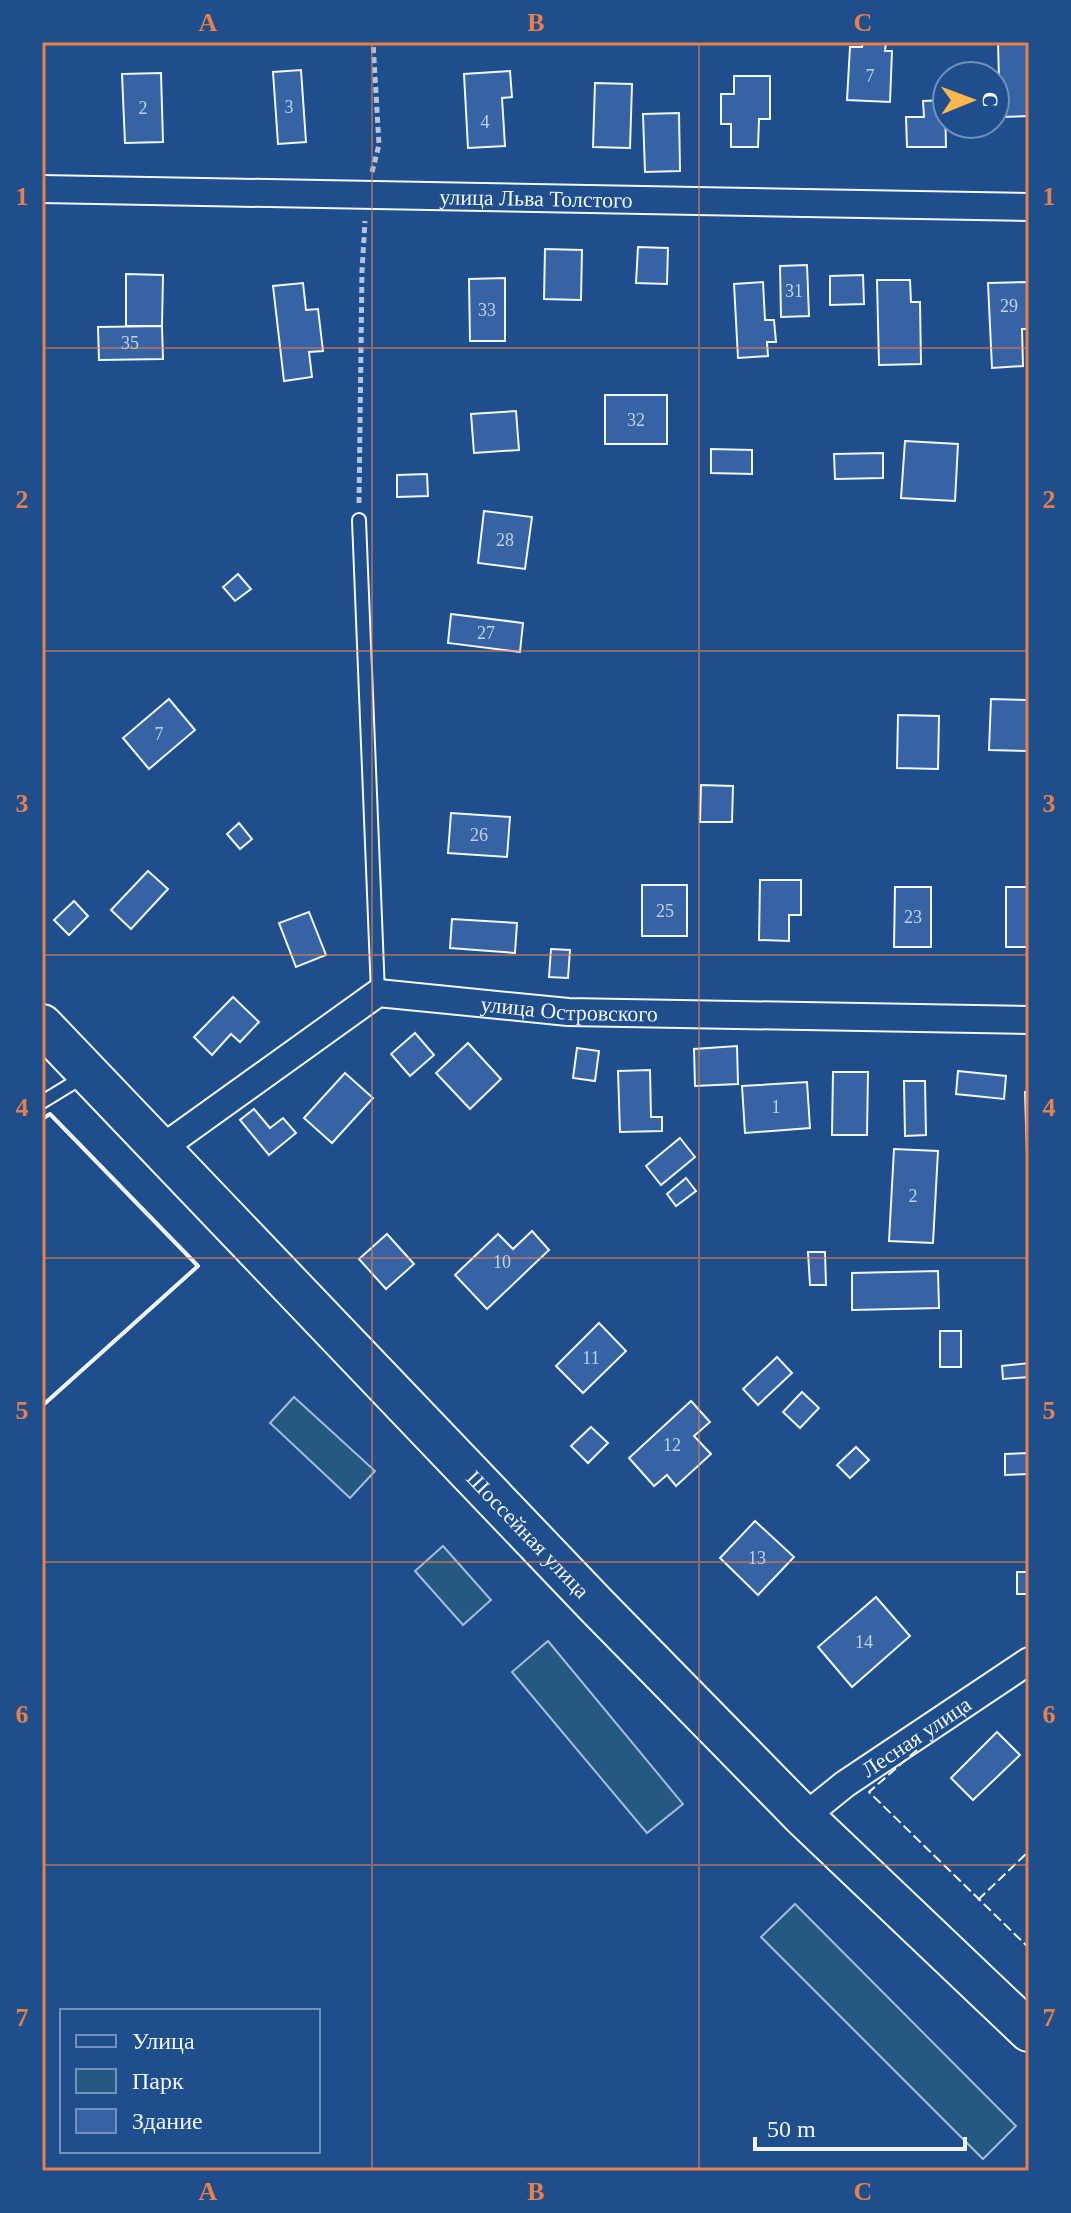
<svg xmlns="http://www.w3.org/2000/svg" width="1071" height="2213" viewBox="0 0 1071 2213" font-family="'Times New Roman',serif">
  <rect width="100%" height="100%" fill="#1f4e8c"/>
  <g fill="#245a82" stroke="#a8bbd7" stroke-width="2">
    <path d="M 294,1397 L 375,1471 L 350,1498 L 270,1423 Z"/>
    <path d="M 443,1546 L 491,1600 L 463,1625 L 415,1571 Z"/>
    <path d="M 548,1641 L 683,1804 L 647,1833 L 512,1672 Z"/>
    <path d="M 795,1904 L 1016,2126 L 983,2159 L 761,1937 Z"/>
  </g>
  <g fill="#3563a3" stroke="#f2f6ff" stroke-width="2">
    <path d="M 863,42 L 886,42 L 885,51 L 892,51 L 890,102 L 847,100 L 850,47 L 862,47 Z"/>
    <path d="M 998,42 L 1029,42 L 1029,116 L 1000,117 Z"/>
    <path d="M 301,70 L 306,142 L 278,144 L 273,72 Z"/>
    <path d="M 510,71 L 512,97 L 502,98 L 505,146 L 468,148 L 464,74 Z"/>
    <path d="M 161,73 L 163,142 L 125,143 L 122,74 Z"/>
    <path d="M 734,76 L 770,76 L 770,119 L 759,119 L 758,147 L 731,147 L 731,124 L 721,124 L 721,94 L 734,94 Z"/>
    <path d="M 595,83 L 632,84 L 630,148 L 593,147 Z"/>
    <path d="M 945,100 L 946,147 L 907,147 L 906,117 L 924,117 L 923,101 Z"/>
    <path d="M 679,113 L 680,171 L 645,172 L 643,114 Z"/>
    <path d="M 638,247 L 668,248 L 667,284 L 636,283 Z"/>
    <path d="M 545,249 L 582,250 L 581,300 L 544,299 Z"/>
    <path d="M 807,265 L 809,316 L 781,317 L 780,266 Z"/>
    <path d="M 126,274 L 163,275 L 162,326 L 126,326 Z"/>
    <path d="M 863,275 L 864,304 L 830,305 L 830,276 Z"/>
    <path d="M 505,278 L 505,341 L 470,341 L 469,279 Z"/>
    <path d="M 877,280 L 910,280 L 911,302 L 920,302 L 921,364 L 879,365 Z"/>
    <path d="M 763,282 L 765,320 L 774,320 L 776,342 L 767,342 L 768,356 L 738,358 L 734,284 Z"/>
    <path d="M 1029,282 L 1029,329 L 1022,329 L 1023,366 L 992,368 L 988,283 Z"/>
    <path d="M 303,283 L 306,310 L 318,309 L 323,351 L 309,352 L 312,377 L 284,381 L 273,286 Z"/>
    <path d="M 162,326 L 163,359 L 99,360 L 98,327 Z"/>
    <rect x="605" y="395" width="62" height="49"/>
    <path d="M 516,411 L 519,450 L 474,453 L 471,414 Z"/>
    <path d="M 905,441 L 958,444 L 955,501 L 901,498 Z"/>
    <path d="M 711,449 L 752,450 L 752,474 L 711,473 Z"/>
    <path d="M 883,453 L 883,478 L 835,479 L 834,454 Z"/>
    <path d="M 427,474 L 428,496 L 397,497 L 397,475 Z"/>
    <path d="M 484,511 L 532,517 L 525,569 L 478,563 Z"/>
    <path d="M 238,574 L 251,589 L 235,601 L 223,587 Z"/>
    <path d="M 451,614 L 523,623 L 520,652 L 448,643 Z"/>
    <path d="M 169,699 L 195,730 L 149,769 L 123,738 Z"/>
    <path d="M 991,699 L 1029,700 L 1029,751 L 989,750 Z"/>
    <path d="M 898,715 L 939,716 L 938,769 L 897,768 Z"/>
    <path d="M 701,785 L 733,786 L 732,822 L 700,822 Z"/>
    <path d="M 451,813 L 510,817 L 507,857 L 448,853 Z"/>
    <path d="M 239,823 L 252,839 L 240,849 L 227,834 Z"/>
    <path d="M 148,871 L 168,889 L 131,929 L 111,910 Z"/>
    <path d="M 760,880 L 801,880 L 801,915 L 789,915 L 789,941 L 759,940 Z"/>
    <rect x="642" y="885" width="45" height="51"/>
    <path d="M 895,887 L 931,887 L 931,947 L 894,947 Z"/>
    <rect x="1006" y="887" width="23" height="60"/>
    <path d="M 74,901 L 88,916 L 69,935 L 54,920 Z"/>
    <path d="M 309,912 L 326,955 L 296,967 L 279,923 Z"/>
    <path d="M 452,919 L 517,923 L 515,953 L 450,948 Z"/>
    <path d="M 551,949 L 570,950 L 568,978 L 549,977 Z"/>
    <path d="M 233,997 L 259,1022 L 240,1042 L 231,1034 L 212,1055 L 194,1037 Z"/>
    <path d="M 415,1033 L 434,1055 L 410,1076 L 391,1054 Z"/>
    <path d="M 468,1043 L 501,1079 L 470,1109 L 436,1073 Z"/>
    <path d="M 737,1046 L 738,1084 L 695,1086 L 694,1049 Z"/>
    <path d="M 577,1048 L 599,1051 L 595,1081 L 573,1078 Z"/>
    <path d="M 650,1070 L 651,1117 L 662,1117 L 662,1131 L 620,1132 L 618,1071 Z"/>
    <path d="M 958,1071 L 1006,1076 L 1004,1099 L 956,1094 Z"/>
    <path d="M 833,1072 L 868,1072 L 867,1135 L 832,1135 Z"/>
    <path d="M 345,1073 L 373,1098 L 332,1143 L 304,1118 Z"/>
    <path d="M 904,1081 L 925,1081 L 926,1135 L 905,1136 Z"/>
    <path d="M 807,1082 L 810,1128 L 745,1133 L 742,1086 Z"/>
    <path d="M 1025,1092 L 1029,1092 L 1029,1155 L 1027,1155 Z"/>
    <path d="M 254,1109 L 270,1128 L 283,1118 L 296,1133 L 269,1155 L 240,1120 Z"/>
    <path d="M 680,1138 L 695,1157 L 661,1185 L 646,1166 Z"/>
    <path d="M 894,1149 L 938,1151 L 933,1243 L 889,1241 Z"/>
    <path d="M 686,1178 L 696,1191 L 676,1206 L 667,1194 Z"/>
    <path d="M 532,1231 L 549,1250 L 487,1309 L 455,1275 L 498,1234 L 513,1249 Z"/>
    <path d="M 387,1234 L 414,1264 L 386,1289 L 359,1259 Z"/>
    <path d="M 808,1252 L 825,1252 L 826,1285 L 810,1285 Z"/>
    <path d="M 938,1271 L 939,1308 L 852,1310 L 852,1273 Z"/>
    <path d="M 599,1323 L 626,1351 L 583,1393 L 556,1366 Z"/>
    <rect x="940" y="1331" width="21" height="36"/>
    <path d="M 777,1357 L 792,1373 L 758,1405 L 743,1389 Z"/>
    <path d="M 1029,1363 L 1029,1377 L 1003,1379 L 1002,1366 Z"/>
    <path d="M 802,1392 L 819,1408 L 800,1428 L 783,1412 Z"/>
    <path d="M 691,1401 L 710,1422 L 694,1436 L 711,1454 L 676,1486 L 667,1475 L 654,1486 L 629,1458 Z"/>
    <path d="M 591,1427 L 608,1443 L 588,1463 L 571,1446 Z"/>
    <path d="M 856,1447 L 869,1460 L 850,1478 L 837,1465 Z"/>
    <path d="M 1029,1453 L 1029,1474 L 1005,1475 L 1005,1454 Z"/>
    <path d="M 755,1521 L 794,1557 L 758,1595 L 720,1558 Z"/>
    <rect x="1017" y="1572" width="12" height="22"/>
    <path d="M 876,1597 L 910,1636 L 852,1687 L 818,1647 Z"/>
    <path d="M 997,1732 L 1020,1755 L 973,1800 L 951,1778 Z"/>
  </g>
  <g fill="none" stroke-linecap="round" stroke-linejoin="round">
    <g stroke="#f2f6ff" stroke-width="16">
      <g id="service">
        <path d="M 359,520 L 378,993"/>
        <path d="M 42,1102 L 83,1077"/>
      </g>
    </g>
    <g stroke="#f2f6ff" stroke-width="30">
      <g id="minor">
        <path id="s1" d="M 42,189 L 1029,207"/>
        <path id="s2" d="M 162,1148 L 378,993 L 568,1012 L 1029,1020"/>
        <path id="s3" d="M 804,1817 L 845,1784 L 1029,1661"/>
      </g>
    </g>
    <g stroke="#f2f6ff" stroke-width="44">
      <g id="primary">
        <path id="s4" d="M 42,1025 L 596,1605 L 804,1817 L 1029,2031"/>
      </g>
    </g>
    <g stroke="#b3c4dc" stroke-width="5" stroke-dasharray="6 4" stroke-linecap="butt">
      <path d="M 372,172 L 379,145 L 373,42"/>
      <path d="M 359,503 L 362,271 L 365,221"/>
    </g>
    <use href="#service" stroke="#1f4e8c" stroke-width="12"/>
    <use href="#minor" stroke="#1f4e8c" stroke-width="26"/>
    <use href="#primary" stroke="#1f4e8c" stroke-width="40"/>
    <g stroke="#f2f6ff" stroke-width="2" stroke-dasharray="10 4" stroke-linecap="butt">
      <path d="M 917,1750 L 869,1792 L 1029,1948"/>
      <path d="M 978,1900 L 1029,1851"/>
    </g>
    <path stroke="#f2f6ff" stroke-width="4" d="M 42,1119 L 50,1114 L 198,1266 L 42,1406"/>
  </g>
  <path fill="none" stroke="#ea8049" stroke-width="2" stroke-opacity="0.55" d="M 372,42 L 372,2171M 699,42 L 699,2171M 42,348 L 1029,348M 42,651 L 1029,651M 42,955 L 1029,955M 42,1258 L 1029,1258M 42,1562 L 1029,1562M 42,1865 L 1029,1865"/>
  <g text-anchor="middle" stroke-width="6" stroke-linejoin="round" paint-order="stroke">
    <g font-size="18" fill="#c3d1e8">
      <text x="870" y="82">7</text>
      <text x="289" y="113">3</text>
      <text x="143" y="114">2</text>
      <text x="485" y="128">4</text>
      <text x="794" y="297">31</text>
      <text x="1009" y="312">29</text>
      <text x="487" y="316">33</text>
      <text x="130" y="349">35</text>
      <text x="636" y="426">32</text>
      <text x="505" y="546">28</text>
      <text x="486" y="639">27</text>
      <text x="159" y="740">7</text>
      <text x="479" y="841">26</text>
      <text x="665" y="917">25</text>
      <text x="913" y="923">23</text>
      <text x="776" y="1113">1</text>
      <text x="913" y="1202">2</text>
      <text x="502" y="1268">10</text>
      <text x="591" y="1364">11</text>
      <text x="672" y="1451">12</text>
      <text x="757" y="1564">13</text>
      <text x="864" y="1648">14</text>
    </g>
    <g font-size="22" fill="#f2f6ff" stroke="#1f4e8c">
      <text dy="8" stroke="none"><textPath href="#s1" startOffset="494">улица Льва Толстого</textPath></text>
      <text dy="8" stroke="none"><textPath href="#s2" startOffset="458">улица Островского</textPath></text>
      <text dy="8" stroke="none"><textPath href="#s4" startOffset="704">Шоссейная улица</textPath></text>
      <text dy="8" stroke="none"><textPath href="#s3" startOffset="138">Лесная улица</textPath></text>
    </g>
  </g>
  <rect width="1071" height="2213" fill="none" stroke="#1f4e8c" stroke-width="88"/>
  <rect x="60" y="2009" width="260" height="144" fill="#1f4e8c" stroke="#7391ba" stroke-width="2"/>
  <rect x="76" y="2035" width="40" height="12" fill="#1f4e8c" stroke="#7391ba" stroke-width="2"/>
  <text x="132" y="2049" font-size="24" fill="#f2f6ff">Улица</text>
  <rect x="76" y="2069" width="40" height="24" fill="#245a82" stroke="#7391ba" stroke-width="2"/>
  <text x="132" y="2089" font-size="24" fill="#f2f6ff">Парк</text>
  <rect x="76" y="2109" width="40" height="24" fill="#3563a3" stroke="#7391ba" stroke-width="2"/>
  <text x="132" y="2129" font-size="24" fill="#f2f6ff">Здание</text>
  <g transform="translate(971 100) rotate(89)"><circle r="38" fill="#1f4e8c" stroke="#7391ba" stroke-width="2"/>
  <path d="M0-6L14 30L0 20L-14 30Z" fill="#ffb74d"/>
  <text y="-12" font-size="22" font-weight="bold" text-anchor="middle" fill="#f2f6ff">С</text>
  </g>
  <path d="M755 2137v12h210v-12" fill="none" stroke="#f2f6ff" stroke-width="4"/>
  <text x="767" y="2137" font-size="24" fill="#f2f6ff" stroke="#1f4e8c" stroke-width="6" paint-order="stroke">50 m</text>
  <rect x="44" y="44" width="983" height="2125" fill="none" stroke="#ea8049" stroke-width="3"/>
  <g font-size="26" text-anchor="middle" font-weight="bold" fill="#ea8049">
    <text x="208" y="31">A</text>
    <text x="536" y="31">B</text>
    <text x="863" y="31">C</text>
    <text x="22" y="205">1</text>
    <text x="1049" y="205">1</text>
    <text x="22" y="508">2</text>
    <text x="1049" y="508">2</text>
    <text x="22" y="812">3</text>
    <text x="1049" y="812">3</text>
    <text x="22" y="1116">4</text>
    <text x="1049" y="1116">4</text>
    <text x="22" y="1419">5</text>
    <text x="1049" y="1419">5</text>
    <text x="22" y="1723">6</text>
    <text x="1049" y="1723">6</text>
    <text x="22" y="2026">7</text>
    <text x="1049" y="2026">7</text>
    <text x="208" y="2200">A</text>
    <text x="536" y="2200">B</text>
    <text x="863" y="2200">C</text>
  </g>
</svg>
